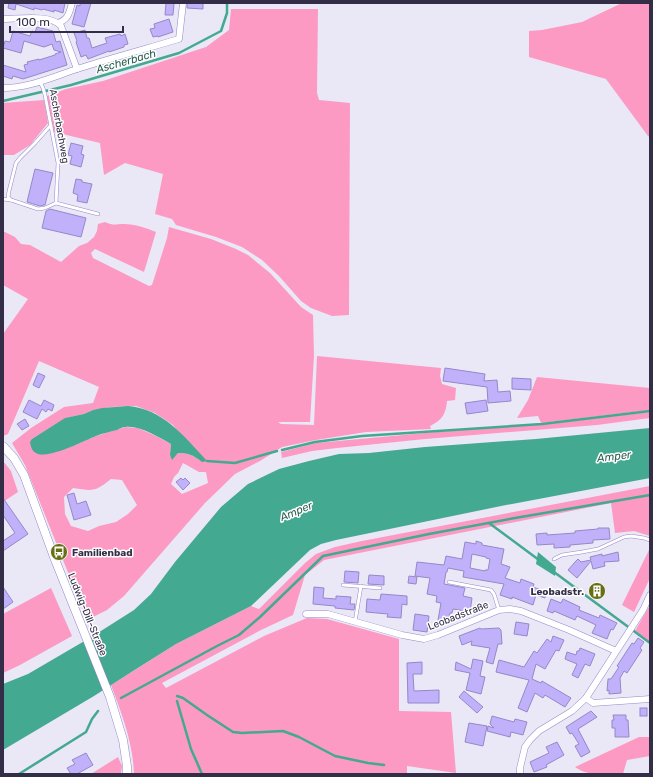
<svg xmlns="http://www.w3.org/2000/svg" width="653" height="777" viewBox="0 0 653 777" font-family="Rubik,sans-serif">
  <rect width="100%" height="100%" fill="#eae7f6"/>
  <g fill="#fc9ac3" fill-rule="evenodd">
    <path d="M 622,3 L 650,3 L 650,137 L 648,136 L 606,79 L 529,57 L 529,31 L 542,30 L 582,22 Z"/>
    <path d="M 231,9 L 318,9 L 317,93 L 319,100 L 350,103 L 349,315 L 332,316 L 311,308 L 301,301 L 279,276 L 262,260 L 242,247 L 216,237 L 176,225 L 172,219 L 155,214 L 163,174 L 125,163 L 104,175 L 100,143 L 54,132 L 47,96 L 66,89 L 103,81 L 206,47 L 229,30 Z"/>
    <path d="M 44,100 L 48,123 L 30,145 L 14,155 L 3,155 L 3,103 Z"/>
    <path d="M 105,222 C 114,226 115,224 124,224 C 135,224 146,228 156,232 L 144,272 L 95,249 L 91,253 L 93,258 L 149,286 L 152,285 L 167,238 L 169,227 L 211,239 L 236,249 L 248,255 L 270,273 L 301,307 L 313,315 L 314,356 L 310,422 L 278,422 L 281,424 L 314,425 L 317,356 L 441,368 L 440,376 L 442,384 L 456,388 L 455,400 L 447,401 C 446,414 442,420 430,426 L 431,429 L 366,432 L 316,440 L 282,447 L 260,461 L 235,474 L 205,503 L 124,596 L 107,610 L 87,620 L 25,465 L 12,443 L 31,428 L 64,407 L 93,403 L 99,387 L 39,361 L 8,434 L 3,436 L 3,334 L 28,299 L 3,285 L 3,231 L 15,237 L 21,244 L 30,245 L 61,262 L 79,246 L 87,243 L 94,237 L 97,231 L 98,224 ZM 128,406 L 136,406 L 155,413 L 173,425 L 202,462 C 193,455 189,453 178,453 L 172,459 L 170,455 L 171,444 L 156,436 L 138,428 L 125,427 L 96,436 L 82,442 L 69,447 L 48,454 L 39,454 L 32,439 L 66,418 L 84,414 L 93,410 L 111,407 ZM 183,463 L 199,472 L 206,472 L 208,483 L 182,494 L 171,484 L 174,477 L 178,473 ZM 111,479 L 122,480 L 137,505 L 128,514 L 116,522 L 99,526 L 88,531 L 71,526 L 65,514 L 64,497 L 73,488 C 93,491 95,492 111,479 Z"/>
    <path d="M 537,377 L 650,388 L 650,410 L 541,423 L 538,416 L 517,418 L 528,400 Z"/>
    <path d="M 650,412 L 650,418 L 597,425 L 425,439 L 337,448 L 312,451 L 282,458 L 281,452 L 316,443 L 436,432 L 547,424 Z"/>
    <path d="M 3,461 L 11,471 L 18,492 L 3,502 Z"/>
    <path d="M 650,486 L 650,536 L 634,531 L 615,533 L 611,503 L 324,560 L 305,575 L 293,615 L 261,630 L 162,683 L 166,688 L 264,636 L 307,618 L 327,619 L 399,639 L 399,711 L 451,712 L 456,773 L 407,766 L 407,774 L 134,774 C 133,743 122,714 111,685 L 176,644 L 251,606 L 259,609 L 305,563 L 316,554 L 335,547 L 362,541 Z"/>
    <path d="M 650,548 L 650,578 L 634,612 L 622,605 Z"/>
    <path d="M 51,588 L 72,636 L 20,665 L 3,673 L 3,614 Z"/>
    <path d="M 650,605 L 650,642 L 635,631 Z"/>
    <path d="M 639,737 L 650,737 L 650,756 L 627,760 L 623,774 C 607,774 588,777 575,767 Z"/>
    <path d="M 118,757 L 122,766 L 121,774 L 91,774 Z"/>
  </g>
  <g fill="#43a990">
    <path d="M 128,406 C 163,409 184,436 207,461 L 202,462 C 193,455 189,453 178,453 L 172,460 L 170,455 L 171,444 C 158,437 140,425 125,427 C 122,427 119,429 117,430 C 110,432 103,433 96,436 C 84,441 50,458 38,454 C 32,452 31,447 30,442 L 32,439 L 65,418 L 84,414 L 93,410 L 102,408 Z"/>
    <path d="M 650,428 L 650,478 L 506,505 L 336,540 L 321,544 L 310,550 L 251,606 L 176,644 L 133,671 L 94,696 L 3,750 L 3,684 L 28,674 L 93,636 L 134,610 L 151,594 L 175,562 L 221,507 L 248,484 L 279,469 L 309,461 L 339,454 L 369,453 L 425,447 L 536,439 Z"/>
    <path d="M 538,552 L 556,567 L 555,576 L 536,564 Z"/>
  </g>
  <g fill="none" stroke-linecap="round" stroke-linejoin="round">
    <g stroke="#43a990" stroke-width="2.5">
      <path d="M 3,101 L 71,85 L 179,53 L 221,31 L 227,13 L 227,3"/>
      <path d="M 282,450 L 315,442 L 362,436 L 542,424 L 650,411"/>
      <path d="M 207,461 L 235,463 L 277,451"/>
      <path d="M 489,523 L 539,560"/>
      <path d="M 554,572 L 650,643"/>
      <path d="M 177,696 L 183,698 L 207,715 L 233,732 L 242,733 L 283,731 L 299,737 L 335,756 L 368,763 L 384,765"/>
      <path d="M 121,698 L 217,646 L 239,635 L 260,617 L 323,556 L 429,534 L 515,518 L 650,495"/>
      <path d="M 177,701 L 191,749 L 202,774"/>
      <path d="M 19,774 L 86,732 L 92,719 L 98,711"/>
    </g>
  </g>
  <g fill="#c0b1fa" stroke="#9688c9" fill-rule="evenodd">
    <path d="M 9,3 L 65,3 L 63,13 L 54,10 L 54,12 L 43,9 L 42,10 L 34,8 L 34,10 L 16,4 L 15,10 L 8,8 Z"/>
    <path d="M 80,3 L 91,3 L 84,27 L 72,24 L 77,5 L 80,6 Z"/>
    <path d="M 166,3 L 174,3 L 173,15 L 165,15 Z"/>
    <path d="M 187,3 L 203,3 L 203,9 L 187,8 Z"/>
    <path d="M 169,19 L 173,32 L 158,37 L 158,36 L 153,37 L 150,29 L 155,28 L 154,24 Z"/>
    <path d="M 37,27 L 53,31 L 56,42 L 60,41 L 67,65 L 23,79 L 13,76 L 12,79 L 3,76 L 3,65 L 26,72 L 24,65 L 28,64 L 27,62 L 39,59 L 39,60 L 55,55 L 55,54 L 61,52 L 54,50 L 52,44 L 44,47 L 24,41 L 21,53 L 3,48 L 5,41 L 10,42 L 13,31 L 30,36 L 32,31 L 35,32 Z"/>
    <path d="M 85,30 L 87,38 L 89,38 L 92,48 L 107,43 L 105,38 L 120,34 L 121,36 L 125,34 L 128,44 L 124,45 L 124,47 L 109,52 L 109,51 L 88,59 L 86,55 L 81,57 L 76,42 L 77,41 L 74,33 Z"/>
    <path d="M 71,143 L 83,146 L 81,154 L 84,155 L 81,167 L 70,164 L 72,156 L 68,155 Z"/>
    <path d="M 35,169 L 53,173 L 45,205 L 44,205 L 40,206 L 27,202 Z"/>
    <path d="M 76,179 L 82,180 L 82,182 L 92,184 L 87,203 L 77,201 L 78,195 L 73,193 Z"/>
    <path d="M 50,209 L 86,218 L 81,237 L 42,228 L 46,211 Z"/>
    <path d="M 445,368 L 485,374 L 484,381 L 497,380 L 498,392 L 510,391 L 511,401 L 488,403 L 487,387 L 443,381 Z"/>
    <path d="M 38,373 L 45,376 L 39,388 L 33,385 Z"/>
    <path d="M 512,378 L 531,379 L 531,390 L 512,389 Z"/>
    <path d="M 29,400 L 41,406 L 44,400 L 54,405 L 52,411 L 48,409 L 46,412 L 42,409 L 37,419 L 23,412 Z"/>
    <path d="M 486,400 L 488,411 L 467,414 L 465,403 Z"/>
    <path d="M 25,419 L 29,426 L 22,430 L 17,424 Z"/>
    <path d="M 181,478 L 183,480 L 185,478 L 190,483 L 183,490 L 176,482 Z"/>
    <path d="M 74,493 L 77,504 L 86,501 L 91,515 L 74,520 L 67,495 Z"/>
    <path d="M 3,498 L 28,534 L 3,551 L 3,541 L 15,533 L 3,515 Z"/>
    <path d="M 598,528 L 609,528 L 610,539 L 593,540 L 593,543 L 570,545 L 570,547 L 554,548 L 554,544 L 537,545 L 536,534 L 547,533 L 547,535 L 575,533 L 575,531 L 598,529 Z"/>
    <path d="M 476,541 L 482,543 L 482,545 L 504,549 L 501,564 L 510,567 L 505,578 L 520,583 L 521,579 L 534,584 L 533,587 L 547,592 L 545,598 L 536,595 L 533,605 L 512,597 L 512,599 L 500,595 L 504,584 L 463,577 L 464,571 L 448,568 L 447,572 L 446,572 L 444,584 L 465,588 L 463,596 L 472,598 L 470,612 L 453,609 L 452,613 L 450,613 L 448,622 L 438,620 L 441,603 L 436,602 L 437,596 L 427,594 L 430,578 L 415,576 L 417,562 L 444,565 L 446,556 L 462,559 L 465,542 L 476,544 ZM 472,554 L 486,557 L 486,558 L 490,559 L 488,570 L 485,570 L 485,571 L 470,568 Z"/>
    <path d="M 618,552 L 619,561 L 604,562 L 605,566 L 593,569 L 591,561 L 577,578 L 568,570 L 576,561 L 578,559 L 581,562 L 591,560 L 590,557 L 602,554 L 602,556 Z"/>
    <path d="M 345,571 L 359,572 L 358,583 L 344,582 Z"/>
    <path d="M 369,575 L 384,576 L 384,585 L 368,584 Z"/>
    <path d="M 409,576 L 417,577 L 416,584 L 408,583 Z"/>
    <path d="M 3,587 L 13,602 L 3,609 Z"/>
    <path d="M 314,587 L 324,588 L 323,598 L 336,599 L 336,596 L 351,597 L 350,604 L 355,604 L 354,610 L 335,608 L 335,606 L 313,604 Z"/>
    <path d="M 381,594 L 407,596 L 407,605 L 402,604 L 401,618 L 387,617 L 388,614 L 366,612 L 367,599 L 380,600 Z"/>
    <path d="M 551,599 L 561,603 L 563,599 L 580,607 L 579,610 L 599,618 L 600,615 L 617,623 L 613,630 L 611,629 L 607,639 L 592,633 L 596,625 L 577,616 L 575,620 L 554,611 L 553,613 L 547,611 Z"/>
    <path d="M 415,614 L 429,616 L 427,632 L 413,630 Z"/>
    <path d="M 516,622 L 529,624 L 527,636 L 514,634 Z"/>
    <path d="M 480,628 L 481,629 L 499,628 L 501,630 L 502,644 L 498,644 L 493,664 L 486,662 L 490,648 L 471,645 L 472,641 L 462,645 L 459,636 Z"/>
    <path d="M 553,636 L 564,640 L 559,651 L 556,650 L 545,669 L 536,664 L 532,679 L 541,683 L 542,681 L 571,698 L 565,707 L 545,695 L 543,698 L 535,693 L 527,712 L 518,708 L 529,680 L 496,672 L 499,660 L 524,667 L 534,651 L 537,653 L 547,639 L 551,642 Z"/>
    <path d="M 638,638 L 644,642 L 640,648 L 642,650 L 627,673 L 624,671 L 620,678 L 621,693 L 609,694 L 609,690 L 607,691 L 608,679 L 611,679 L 619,667 L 617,666 L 632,643 L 634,644 Z"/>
    <path d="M 580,648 L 595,654 L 590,666 L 585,664 L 578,678 L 572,675 L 577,664 L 565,659 L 567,652 L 576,655 L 577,651 L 579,651 Z"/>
    <path d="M 473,659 L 483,661 L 480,676 L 485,677 L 481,694 L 466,690 L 470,673 L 455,670 L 456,662 L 471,669 Z"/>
    <path d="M 422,662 L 422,674 L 413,674 L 414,691 L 439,690 L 439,703 L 408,703 L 407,663 Z"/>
    <path d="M 464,691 L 483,707 L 477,713 L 459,697 Z"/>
    <rect x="640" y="708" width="7" height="8"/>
    <path d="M 591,711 L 597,717 L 578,729 L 590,752 L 581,757 L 575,746 L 579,744 L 572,733 L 570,734 L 566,727 Z"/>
    <path d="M 613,715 L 626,715 L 626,720 L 628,720 L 629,737 L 615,737 L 615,728 L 612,728 L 612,720 L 614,720 Z"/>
    <path d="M 492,716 L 514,722 L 515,719 L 527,722 L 523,735 L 511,732 L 510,737 L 487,731 L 488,726 L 494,728 L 490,724 Z"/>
    <path d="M 469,723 L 487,726 L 483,746 L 465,742 Z"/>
    <path d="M 557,742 L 564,755 L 546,765 L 547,767 L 534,772 L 530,762 L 549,753 L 546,747 Z"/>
    <path d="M 86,753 L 93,765 L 77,774 L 71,774 L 67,768 L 75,764 L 72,760 Z"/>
  </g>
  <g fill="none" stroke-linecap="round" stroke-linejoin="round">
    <g stroke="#9789cb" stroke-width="4">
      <g id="lane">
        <path d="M 40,82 L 43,88 L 45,95 L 58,163 L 56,203 L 98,214"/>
        <path d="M 51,125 L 35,143 L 20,158 L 16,163 L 9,191 L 8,197 L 11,200 L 38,209 L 45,208 L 56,203"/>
        <path d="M 3,199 L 11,200"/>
        <path d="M 554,559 L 562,555 L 582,552 L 598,549 L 624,537 L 631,536 L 644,538 L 650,540"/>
        <path d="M 449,582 L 491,590 L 494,594 L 499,610"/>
        <path d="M 343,585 L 380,588"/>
        <path d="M 355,622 L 361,586"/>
      </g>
    </g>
    <g stroke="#9789cb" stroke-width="7">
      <g id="street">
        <path d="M 3,19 C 18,19 51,14 61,26 L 77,69"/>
        <path d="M 58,23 C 69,19 69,13 72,3"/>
        <path d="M 3,88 C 29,88 53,77 77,69 C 111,58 145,49 179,39 L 183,3"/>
        <path d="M 306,614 L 328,614 L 402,635 L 424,639 L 438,635 L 499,610 L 510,609 L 521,611 L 569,630 L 616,651"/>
        <path d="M 586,698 L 593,703 L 650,699"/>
        <path d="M 520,774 L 520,768 L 525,747 L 530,740 L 539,731 L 572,711 L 586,698 L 643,610 L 650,595"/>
      </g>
    </g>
    <g stroke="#9789cb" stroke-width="9">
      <path id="secondary" d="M 3,446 L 14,458 L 24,475 L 54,557 L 110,697 L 123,740 L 127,766 L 127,774"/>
    </g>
    <use href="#lane" stroke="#fff" stroke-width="3"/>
    <use href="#street" stroke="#fff" stroke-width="6"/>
    <use href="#secondary" stroke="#fff" stroke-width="8"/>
  </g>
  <defs>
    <g id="bus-disc" transform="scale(0.9)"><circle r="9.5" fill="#686e13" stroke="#fff"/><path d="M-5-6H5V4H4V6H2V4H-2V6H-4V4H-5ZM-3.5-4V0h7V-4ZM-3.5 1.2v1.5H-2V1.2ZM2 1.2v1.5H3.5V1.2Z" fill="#fff"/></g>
    <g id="building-disc" transform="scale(0.9)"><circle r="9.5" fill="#686e13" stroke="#fff"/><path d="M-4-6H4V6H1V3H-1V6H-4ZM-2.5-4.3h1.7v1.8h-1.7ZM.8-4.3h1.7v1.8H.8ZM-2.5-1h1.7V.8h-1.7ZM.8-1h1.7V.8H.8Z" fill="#fff"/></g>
  </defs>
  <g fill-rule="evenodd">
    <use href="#bus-disc" x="59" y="552"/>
    <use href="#building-disc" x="597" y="591"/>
  </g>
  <g text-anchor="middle" stroke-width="3" stroke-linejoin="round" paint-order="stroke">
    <g font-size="10" fill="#332d48" stroke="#fff">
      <text transform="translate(60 126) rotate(80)" y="4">Ascherbachweg</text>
      <text transform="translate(88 614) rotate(68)" y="4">Ludwig-Dill-Straße</text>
      <text transform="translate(458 615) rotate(-21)" y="4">Leobadstraße</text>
    </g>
    <g font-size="10" font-weight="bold" fill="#332d48" stroke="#fff" text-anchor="start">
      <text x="72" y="556">Familienbad</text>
      <text x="584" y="595" text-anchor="end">Leobadstr.</text>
    </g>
    <g font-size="11" font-style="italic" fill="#285f50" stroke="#fff">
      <text transform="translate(126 61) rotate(-16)" y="4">Ascherbach</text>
      <text transform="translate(614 456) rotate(-7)" y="4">Amper</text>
      <text transform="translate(296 511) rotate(-23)" y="4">Amper</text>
    </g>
  </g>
  <rect width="653" height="777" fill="none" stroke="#332d48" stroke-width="8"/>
  <path d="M10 26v6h113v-6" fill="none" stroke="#332d48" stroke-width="2"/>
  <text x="16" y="26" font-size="12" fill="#332d48" stroke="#ffffff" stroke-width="3" paint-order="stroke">100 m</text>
</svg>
